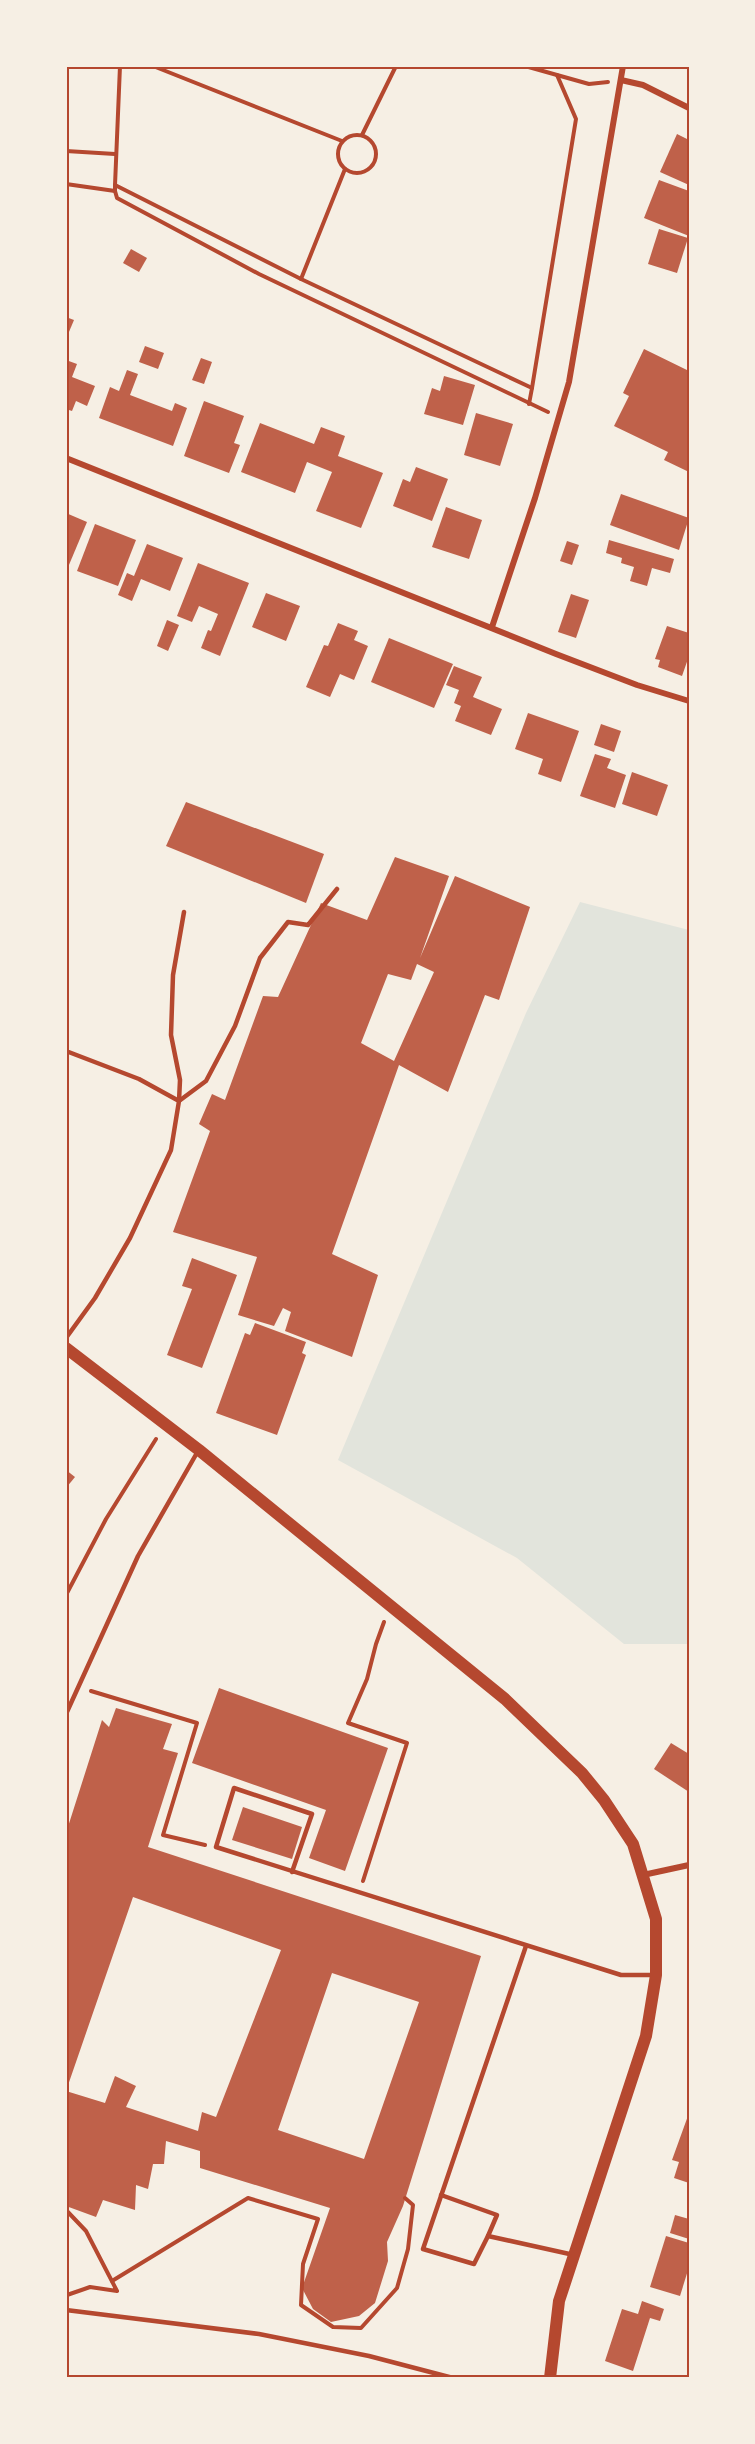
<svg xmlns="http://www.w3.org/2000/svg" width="755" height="2444" viewBox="0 0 755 2444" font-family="Bitter,serif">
  <rect width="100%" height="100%" fill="#f6efe4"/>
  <path fill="#e2e4dc" d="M 580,902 L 689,930 L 689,1644 L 624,1644 L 517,1558 L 338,1460 L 526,1013 Z"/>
  <g fill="#bf614a" fill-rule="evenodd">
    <path d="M 677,134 L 689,140 L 689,185 L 660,172 Z"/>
    <path d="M 659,180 L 689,191 L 689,236 L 644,218 Z"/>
    <path d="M 659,229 L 688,238 L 677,273 L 648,264 Z"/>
    <path d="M 131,249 L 147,258 L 139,272 L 123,263 Z"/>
    <path d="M 66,317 L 74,320 L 66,339 Z"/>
    <path d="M 145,346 L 164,353 L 158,369 L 139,362 Z"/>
    <path d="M 644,349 L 689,371 L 689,472 L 664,460 L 668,452 L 614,426 L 629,396 L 623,393 Z"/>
    <path d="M 201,358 L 212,362 L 204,384 L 192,380 Z"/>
    <path d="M 66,360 L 77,364 L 72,377 L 95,386 L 87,406 L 76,401 L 72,411 L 66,409 Z"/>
    <path d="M 127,370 L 138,374 L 130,395 L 172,411 L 175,403 L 187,408 L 173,446 L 99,418 L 110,387 L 119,391 Z"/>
    <path d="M 444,376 L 475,385 L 463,425 L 424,414 L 432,388 L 440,391 Z"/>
    <path d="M 204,401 L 244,416 L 234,443 L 240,445 L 229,473 L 184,456 Z"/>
    <path d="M 476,413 L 513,424 L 500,466 L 464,455 Z"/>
    <path d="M 260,423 L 314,444 L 321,427 L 345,436 L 338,456 L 383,473 L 361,528 L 316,511 L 332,472 L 307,462 L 295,493 L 241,472 Z"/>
    <path d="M 416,467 L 448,479 L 432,521 L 393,506 L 403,479 L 410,482 Z"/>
    <path d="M 621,494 L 689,518 L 679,550 L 610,525 Z"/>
    <path d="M 446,507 L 482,520 L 469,559 L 432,547 Z"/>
    <path d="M 66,513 L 87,522 L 66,572 Z"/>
    <path d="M 95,524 L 136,540 L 118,586 L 77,571 Z"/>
    <path d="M 609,540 L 674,559 L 670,573 L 652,568 L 647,586 L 630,581 L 634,567 L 621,563 L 622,558 L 606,553 Z"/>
    <path d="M 567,541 L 579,545 L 572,565 L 560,561 Z"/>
    <path d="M 147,544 L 183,558 L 170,591 L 141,579 L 132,601 L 118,595 L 127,573 L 134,576 Z"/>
    <path d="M 198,563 L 249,583 L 220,656 L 201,648 L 208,630 L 211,631 L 218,614 L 199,606 L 192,622 L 177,616 Z"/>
    <path d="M 266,593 L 300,606 L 286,641 L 252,627 Z"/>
    <path d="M 571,594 L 589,600 L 576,638 L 558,632 Z"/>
    <path d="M 167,620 L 179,625 L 168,651 L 157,646 Z"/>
    <path d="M 338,623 L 358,631 L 354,640 L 368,646 L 354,680 L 340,674 L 330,697 L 306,687 L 324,645 L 328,646 Z"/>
    <path d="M 667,626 L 689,633 L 689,656 L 682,676 L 658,667 L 660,660 L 655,659 Z"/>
    <path d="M 389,638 L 453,664 L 434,708 L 371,682 Z"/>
    <path d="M 454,666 L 482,677 L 473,697 L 502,709 L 491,735 L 455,721 L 461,706 L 454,703 L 459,690 L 446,685 Z"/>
    <path d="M 528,713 L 579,731 L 561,782 L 538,774 L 543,759 L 515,749 Z"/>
    <path d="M 601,724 L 621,731 L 614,752 L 594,745 Z"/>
    <path d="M 595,754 L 611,759 L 607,768 L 626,775 L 615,808 L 580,796 Z"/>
    <path d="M 632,772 L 668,785 L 657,816 L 622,804 Z"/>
    <path d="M 186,802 L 324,854 L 306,903 L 166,846 Z"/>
    <path d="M 395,857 L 449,876 L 420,958 L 455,876 L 530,907 L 499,1000 L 485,995 L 448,1092 L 399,1065 L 332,1254 L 378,1275 L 352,1357 L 285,1331 L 291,1312 L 283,1308 L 274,1326 L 238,1315 L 257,1257 L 173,1232 L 210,1131 L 199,1124 L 212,1094 L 225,1100 L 263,996 L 278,997 L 321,903 L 367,920 ZM 417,964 L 434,972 L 394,1061 L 361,1043 L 388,974 L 411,980 Z"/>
    <path d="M 192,1258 L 237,1275 L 202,1368 L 167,1355 L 192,1289 L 182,1286 Z"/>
    <path d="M 255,1323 L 306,1342 L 302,1353 L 306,1355 L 277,1435 L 216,1413 L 245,1333 L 250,1335 Z"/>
    <path d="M 66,1470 L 75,1477 L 66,1488 Z"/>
    <path d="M 219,1688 L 388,1748 L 345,1871 L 309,1858 L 326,1810 L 192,1763 Z"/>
    <path d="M 116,1708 L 172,1724 L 163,1749 L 178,1753 L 148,1847 L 481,1956 L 403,2206 L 387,2242 L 388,2261 L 375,2303 L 359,2316 L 331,2322 L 313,2309 L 302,2288 L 330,2208 L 200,2168 L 200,2151 L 166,2141 L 164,2164 L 153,2164 L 148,2189 L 136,2185 L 135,2210 L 103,2200 L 96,2217 L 66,2206 L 66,2091 L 105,2103 L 115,2076 L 136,2086 L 126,2107 L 198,2131 L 202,2112 L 216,2117 L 281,1950 L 133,1897 L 66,2091 L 66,1833 L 102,1720 L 109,1727 ZM 332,1973 L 419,2002 L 364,2159 L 278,2130 Z"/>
    <path d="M 671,1743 L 689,1754 L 689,1792 L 654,1769 Z"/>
    <path d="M 243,1807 L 302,1827 L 292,1859 L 232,1840 Z"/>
    <path d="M 689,2113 L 689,2183 L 674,2178 L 679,2162 L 672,2160 Z"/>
    <path d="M 675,2215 L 689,2219 L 689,2239 L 670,2233 Z"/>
    <path d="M 666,2236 L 689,2243 L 689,2267 L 680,2296 L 650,2287 Z"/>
    <path d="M 642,2301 L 664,2309 L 660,2321 L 650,2318 L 633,2371 L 605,2361 L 622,2309 L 638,2314 Z"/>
  </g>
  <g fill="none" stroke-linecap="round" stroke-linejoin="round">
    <g stroke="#b5482f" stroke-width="4">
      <path d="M 153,66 L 342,141"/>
      <path d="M 525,66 L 589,84 L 608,82"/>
      <circle cx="357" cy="154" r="19"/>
      <path d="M 362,135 L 396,66"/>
      <path d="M 66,151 L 115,154"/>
      <path d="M 66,184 L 115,191 L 115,185 L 301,279 L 532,388 L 529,404"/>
      <path d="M 115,185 L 120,66"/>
      <path d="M 115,191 L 117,198 L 259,274 L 548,412"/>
      <path d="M 301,279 L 345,169"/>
      <path d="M 532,388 L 576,119 L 557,75"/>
      <path d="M 66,1595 L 106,1519 L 156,1439"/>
      <path d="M 91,1691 L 197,1723 L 163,1835 L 205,1845"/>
      <path d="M 363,1881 L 407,1743 L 348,1723 L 367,1679 L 376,1644 L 384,1622"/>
      <path d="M 66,2210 L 86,2231 L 117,2291 L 90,2287 L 67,2295"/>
      <path d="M 112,2281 L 248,2198 L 318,2219 L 303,2264 L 301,2305 L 333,2327 L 361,2328 L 397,2288 L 408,2249 L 413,2205 L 405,2198"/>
    </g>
    <g stroke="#b5482f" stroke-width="4.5">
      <path d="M 66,1051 L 139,1079 L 179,1101 L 171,1150 L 130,1238 L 95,1298 L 66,1338"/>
      <path d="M 179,1101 L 206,1081 L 235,1026 L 260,958 L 288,922 L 308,925 L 337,889"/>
      <path d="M 179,1101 L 180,1080 L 171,1035 L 173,975 L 184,912"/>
      <path d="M 66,1714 L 138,1556 L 198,1451"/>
      <path d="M 292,1872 L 312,1814 L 234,1788 L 216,1847 L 621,1975 L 656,1975"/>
      <path d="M 526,1946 L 423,2249 L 474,2264 L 488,2236 L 574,2255"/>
      <path d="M 441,2195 L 497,2215 L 488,2236"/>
      <path d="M 66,2310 L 259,2334 L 369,2356 L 453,2378"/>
    </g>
    <g stroke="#b5482f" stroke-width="6">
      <path d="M 621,80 L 643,85 L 689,108"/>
      <path d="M 66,458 L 556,654 L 637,685 L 689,701"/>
      <path d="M 492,627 L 535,498 L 569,382 L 623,66"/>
      <path d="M 643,1875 L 689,1865"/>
    </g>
    <path stroke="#b5482f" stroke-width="12" d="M 66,1348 L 199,1450 L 505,1699 L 582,1773 L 604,1800 L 633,1844 L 656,1919 L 656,1975 L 646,2036 L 559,2301 L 550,2378"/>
  </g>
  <rect width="755" height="2444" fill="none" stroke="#f6efe4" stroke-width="135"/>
  <rect x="68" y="68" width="620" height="2308" fill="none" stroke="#b5482f" stroke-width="2"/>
</svg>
